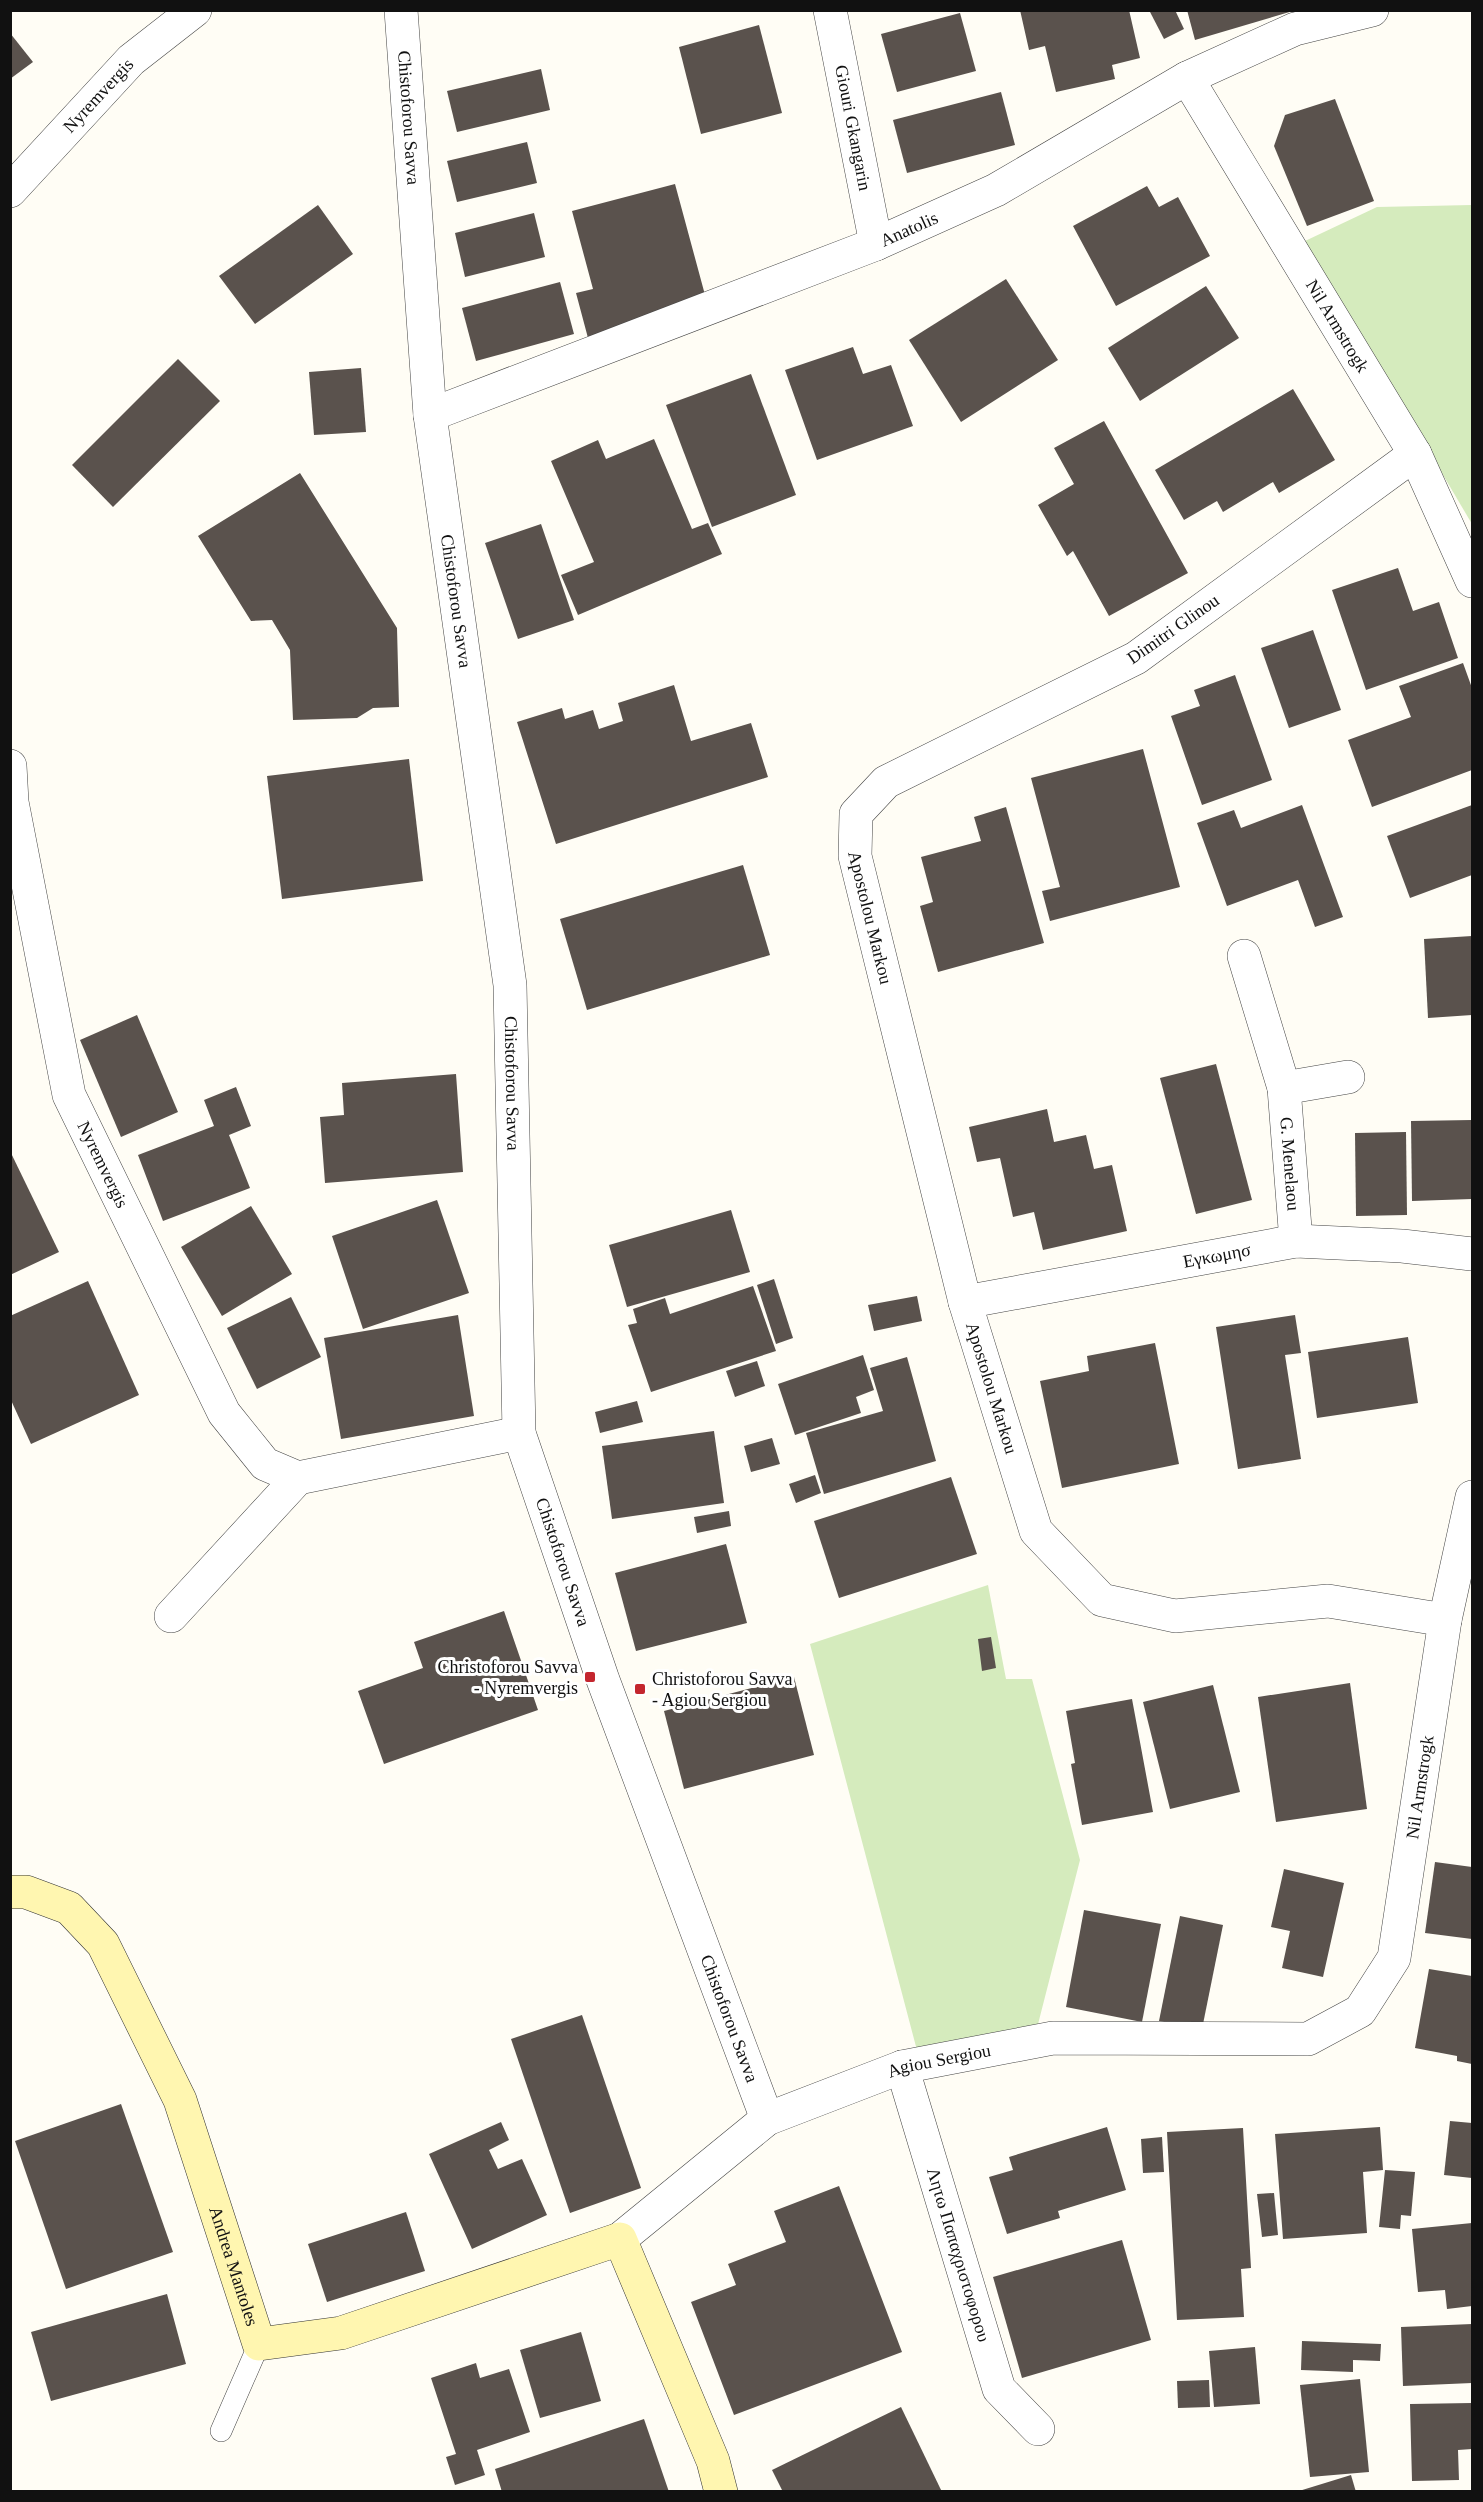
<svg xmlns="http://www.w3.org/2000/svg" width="1483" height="2502" viewBox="0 0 1483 2502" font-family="Georgia,serif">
  <rect width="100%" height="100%" fill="#fffdf5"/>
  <g fill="#d5ebbd">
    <path d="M 1472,205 L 1472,524 L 1305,241 L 1377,207 Z"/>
    <path d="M 988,1585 L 1006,1679 L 1032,1679 L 1080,1860 L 1036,2032 L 919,2058 L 810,1644 Z"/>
  </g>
  <g fill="#5a524d">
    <path d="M 1020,10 L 1129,10 L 1140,58 L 1112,65 L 1115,79 L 1056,92 L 1045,46 L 1029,50 Z"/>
    <path d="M 1149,10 L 1175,10 L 1184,29 L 1164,39 Z"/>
    <path d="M 1187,10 L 1293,10 L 1293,11 L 1195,40 Z"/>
    <path d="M 960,13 L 976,71 L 897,92 L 881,34 Z"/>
    <path d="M 759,25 L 782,113 L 701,134 L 679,47 Z"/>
    <path d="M 10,33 L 33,62 L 10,79 Z"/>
    <path d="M 541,69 L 550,110 L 457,132 L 447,91 Z"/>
    <path d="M 1001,92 L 1015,145 L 907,173 L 893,120 Z"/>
    <path d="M 1335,99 L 1374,201 L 1307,226 L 1274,146 L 1285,115 Z"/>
    <path d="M 527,142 L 537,183 L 457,202 L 447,161 Z"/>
    <path d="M 675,184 L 708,306 L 588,338 L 576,293 L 593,289 L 572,211 Z"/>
    <path d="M 1147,186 L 1159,207 L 1178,197 L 1210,256 L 1116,306 L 1073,226 Z"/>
    <path d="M 318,205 L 353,254 L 255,324 L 219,276 Z"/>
    <path d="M 534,213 L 545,257 L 465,277 L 455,233 Z"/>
    <path d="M 1006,279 L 1058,360 L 961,422 L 909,340 Z"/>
    <path d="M 560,282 L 574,334 L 476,361 L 462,308 Z"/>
    <path d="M 1206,286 L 1239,338 L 1140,401 L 1108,348 Z"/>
    <path d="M 853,347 L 863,374 L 891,365 L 913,426 L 817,460 L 785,370 Z"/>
    <path d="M 178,359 L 220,401 L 113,507 L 72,465 Z"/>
    <path d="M 361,368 L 366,432 L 314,435 L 309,372 Z"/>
    <path d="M 751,374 L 796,495 L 712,527 L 666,405 Z"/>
    <path d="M 1293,389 L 1335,460 L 1279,493 L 1273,482 L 1223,512 L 1217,501 L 1184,520 L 1155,470 Z"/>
    <path d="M 1104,421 L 1188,573 L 1109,616 L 1073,551 L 1067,556 L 1038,505 L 1074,484 L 1054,448 Z"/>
    <path d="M 654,439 L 692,529 L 708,523 L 722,554 L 578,615 L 561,575 L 594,562 L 551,461 L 598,440 L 606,459 Z"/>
    <path d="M 300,473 L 397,628 L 399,707 L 373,708 L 357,718 L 293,720 L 290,650 L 272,620 L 251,621 L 198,536 Z"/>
    <path d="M 541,524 L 574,620 L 518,639 L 485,543 Z"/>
    <path d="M 1398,568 L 1413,611 L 1439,602 L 1458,658 L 1366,690 L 1332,590 Z"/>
    <path d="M 1313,630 L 1341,710 L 1289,728 L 1261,648 Z"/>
    <path d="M 1463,663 L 1472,688 L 1472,770 L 1372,807 L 1348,740 L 1411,717 L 1399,686 Z"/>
    <path d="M 1235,675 L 1272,780 L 1202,805 L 1171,716 L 1200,706 L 1194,690 Z"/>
    <path d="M 674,685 L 691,741 L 751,723 L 768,777 L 556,844 L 517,722 L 562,708 L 565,719 L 593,710 L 599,729 L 623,721 L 618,703 Z"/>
    <path d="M 1143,749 L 1180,887 L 1050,921 L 1042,891 L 1060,887 L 1031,778 Z"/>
    <path d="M 409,759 L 423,881 L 282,899 L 267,776 Z"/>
    <path d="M 1302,805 L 1343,917 L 1315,927 L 1298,880 L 1227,906 L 1197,823 L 1234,810 L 1241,828 Z"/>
    <path d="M 1472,805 L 1472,875 L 1410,898 L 1387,836 Z"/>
    <path d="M 1006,807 L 1044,943 L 938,972 L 920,906 L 933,902 L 921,857 L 981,841 L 974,817 Z"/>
    <path d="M 743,865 L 770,955 L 587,1010 L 560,919 Z"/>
    <path d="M 1472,936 L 1472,1015 L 1428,1018 L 1424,939 Z"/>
    <path d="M 137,1015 L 178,1112 L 121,1137 L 80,1040 Z"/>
    <path d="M 1216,1064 L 1252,1200 L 1196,1214 L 1160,1078 Z"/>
    <path d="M 456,1074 L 463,1172 L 325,1183 L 320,1117 L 344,1115 L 342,1083 Z"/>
    <path d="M 236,1087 L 251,1126 L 229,1135 L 250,1188 L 163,1221 L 138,1155 L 214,1126 L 204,1100 Z"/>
    <path d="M 1047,1109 L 1054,1142 L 1086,1135 L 1094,1169 L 1112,1165 L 1127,1231 L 1043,1250 L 1034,1212 L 1013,1217 L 1000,1158 L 977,1162 L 969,1127 Z"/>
    <path d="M 1472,1120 L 1472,1199 L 1412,1201 L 1411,1121 Z"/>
    <path d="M 1406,1132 L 1407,1215 L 1356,1216 L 1355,1133 Z"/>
    <path d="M 10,1151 L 59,1252 L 10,1275 Z"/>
    <path d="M 437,1200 L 469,1293 L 363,1329 L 332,1236 Z"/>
    <path d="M 251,1206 L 292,1274 L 222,1316 L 181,1247 Z"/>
    <path d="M 731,1210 L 750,1272 L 627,1307 L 609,1245 Z"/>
    <path d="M 774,1279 L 793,1338 L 776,1344 L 757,1285 Z"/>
    <path d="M 88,1281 L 139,1395 L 31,1444 L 10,1398 L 10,1316 Z"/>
    <path d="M 753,1286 L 776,1351 L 651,1392 L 628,1325 L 637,1323 L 633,1309 L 665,1298 L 670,1314 Z"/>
    <path d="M 917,1296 L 922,1321 L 874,1331 L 868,1305 Z"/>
    <path d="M 291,1297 L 321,1357 L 257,1389 L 227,1328 Z"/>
    <path d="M 458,1315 L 474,1416 L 341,1439 L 324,1338 Z"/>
    <path d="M 1295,1315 L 1301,1353 L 1285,1355 L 1301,1459 L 1238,1469 L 1216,1327 Z"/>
    <path d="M 1408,1337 L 1418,1403 L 1317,1418 L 1308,1352 Z"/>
    <path d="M 1155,1343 L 1179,1464 L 1062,1488 L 1040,1381 L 1089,1371 L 1087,1356 Z"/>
    <path d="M 863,1355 L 874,1390 L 856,1397 L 861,1413 L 795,1435 L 778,1384 Z"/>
    <path d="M 907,1357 L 936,1461 L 824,1494 L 806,1433 L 883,1411 L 870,1368 Z"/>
    <path d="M 757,1361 L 765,1386 L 735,1397 L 726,1371 Z"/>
    <path d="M 637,1401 L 643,1422 L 600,1433 L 595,1412 Z"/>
    <path d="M 714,1431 L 724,1503 L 612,1519 L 602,1446 Z"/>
    <path d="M 772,1438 L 780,1464 L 751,1472 L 744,1446 Z"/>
    <path d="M 815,1475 L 821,1493 L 796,1503 L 789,1484 Z"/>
    <path d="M 951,1477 L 977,1554 L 839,1598 L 814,1521 Z"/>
    <path d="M 729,1511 L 731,1526 L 697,1533 L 694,1517 Z"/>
    <path d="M 726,1544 L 747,1623 L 636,1651 L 615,1573 Z"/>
    <path d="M 504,1611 L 538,1710 L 384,1764 L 358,1691 L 423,1668 L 414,1642 Z"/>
    <path d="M 991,1637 L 996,1668 L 982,1671 L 978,1639 Z"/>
    <path d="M 794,1677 L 814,1755 L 684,1789 L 664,1711 Z"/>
    <path d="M 1350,1683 L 1367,1809 L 1276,1822 L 1258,1697 Z"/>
    <path d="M 1213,1685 L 1240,1792 L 1170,1809 L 1143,1702 Z"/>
    <path d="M 1132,1699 L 1153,1812 L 1082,1825 L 1071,1764 L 1075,1763 L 1066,1711 Z"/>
    <path d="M 1435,1862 L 1472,1867 L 1472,1939 L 1425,1933 Z"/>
    <path d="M 1284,1869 L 1344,1883 L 1323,1977 L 1282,1968 L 1290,1931 L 1271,1927 Z"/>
    <path d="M 1084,1910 L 1161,1924 L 1142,2022 L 1066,2007 Z"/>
    <path d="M 1180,1916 L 1223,1925 L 1202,2029 L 1159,2021 Z"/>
    <path d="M 1429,1969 L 1472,1976 L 1472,2064 L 1457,2061 L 1457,2056 L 1415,2048 Z"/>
    <path d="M 582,2015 L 641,2188 L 570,2213 L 511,2039 Z"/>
    <path d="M 121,2104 L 173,2252 L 66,2289 L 15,2141 Z"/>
    <path d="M 1450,2121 L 1472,2123 L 1472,2178 L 1444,2175 Z"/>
    <path d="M 501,2122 L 509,2140 L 489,2150 L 498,2169 L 522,2159 L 547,2215 L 472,2249 L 429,2154 Z"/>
    <path d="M 1107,2127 L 1126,2190 L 1058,2211 L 1060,2218 L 1007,2234 L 989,2177 L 1013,2170 L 1009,2157 Z"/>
    <path d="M 1380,2127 L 1383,2170 L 1363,2172 L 1367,2233 L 1283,2239 L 1275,2134 Z"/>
    <path d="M 1243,2128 L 1251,2268 L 1241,2269 L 1244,2317 L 1177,2320 L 1167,2132 Z"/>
    <path d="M 1162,2137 L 1164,2172 L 1143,2173 L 1141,2139 Z"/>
    <path d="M 1385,2170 L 1415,2172 L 1411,2216 L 1401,2215 L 1400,2229 L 1379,2227 Z"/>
    <path d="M 839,2186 L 902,2352 L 734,2415 L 691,2302 L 736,2285 L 728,2264 L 786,2242 L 774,2211 Z"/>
    <path d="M 1274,2193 L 1278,2235 L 1262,2237 L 1257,2194 Z"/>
    <path d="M 406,2212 L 425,2271 L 327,2302 L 308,2244 Z"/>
    <path d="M 1472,2223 L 1472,2306 L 1447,2309 L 1445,2290 L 1418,2292 L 1412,2229 Z"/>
    <path d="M 1122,2240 L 1151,2340 L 1022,2378 L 993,2277 Z"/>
    <path d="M 167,2294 L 186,2364 L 51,2401 L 31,2332 Z"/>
    <path d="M 1472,2324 L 1472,2383 L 1403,2386 L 1401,2327 Z"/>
    <path d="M 581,2332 L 601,2401 L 540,2418 L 520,2350 Z"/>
    <path d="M 1302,2341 L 1381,2344 L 1380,2361 L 1353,2360 L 1353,2372 L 1301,2370 Z"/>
    <path d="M 1255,2347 L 1260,2404 L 1214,2407 L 1209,2351 Z"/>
    <path d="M 476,2363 L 480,2378 L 509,2369 L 530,2432 L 477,2450 L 485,2475 L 455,2485 L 446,2457 L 456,2454 L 431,2378 Z"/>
    <path d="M 1360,2379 L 1369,2472 L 1310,2477 L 1300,2385 Z"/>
    <path d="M 1209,2380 L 1210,2407 L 1178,2408 L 1177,2381 Z"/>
    <path d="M 1472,2403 L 1472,2449 L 1458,2450 L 1459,2480 L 1412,2481 L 1410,2404 Z"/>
    <path d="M 901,2407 L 942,2492 L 783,2492 L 772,2470 Z"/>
    <path d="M 644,2419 L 669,2492 L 502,2492 L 495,2469 Z"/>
    <path d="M 1351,2475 L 1356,2492 L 1299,2492 L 1299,2491 Z"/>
  </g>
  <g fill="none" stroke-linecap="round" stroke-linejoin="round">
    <g stroke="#444" stroke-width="22">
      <path id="lane" d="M 221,2431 L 259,2344"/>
    </g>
    <g stroke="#444" stroke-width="34">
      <g id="street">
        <path id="s1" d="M 401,10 L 430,415 L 510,985 L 519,1433 L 603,1680 L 767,2119"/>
        <path id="s2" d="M 830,10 L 876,244"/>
        <path id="s3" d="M 1187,78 L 1415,454 L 1472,581"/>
        <path id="s4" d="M 10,191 L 131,60 L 195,10"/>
        <path id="s5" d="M 430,415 L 876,244 L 996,190 L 1187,78 L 1295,29 L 1372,10"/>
        <path id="s6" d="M 1415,454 L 1136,658 L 886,782 L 856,814 L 855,856 L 965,1302 L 1036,1531 L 1102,1600 L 1175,1616 L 1328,1601 L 1445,1620"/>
        <path id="s7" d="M 10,766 L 12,802 L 69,1095 L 224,1413 L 265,1464 L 298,1478 L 519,1433"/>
        <path id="s8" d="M 1244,956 L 1284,1088 L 1296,1241"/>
        <path d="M 1284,1088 L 1348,1077"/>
        <path id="s9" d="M 965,1302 L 1296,1241 L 1402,1246 L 1472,1254"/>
        <path d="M 171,1616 L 298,1478"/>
        <path id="s10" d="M 902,2067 L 999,2389 L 1038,2429"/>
        <path id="s11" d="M 620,2239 L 767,2119 L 902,2067 L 1053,2038 L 1308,2039 L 1360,2011 L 1394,1958 L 1445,1620 L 1472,1497"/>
      </g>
    </g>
    <g stroke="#333" stroke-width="34">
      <g id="secondary">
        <path id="s12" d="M 10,1892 L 26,1892 L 69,1908 L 103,1944 L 180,2100 L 259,2344 L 341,2333 L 620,2239 L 713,2461 L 721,2492"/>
      </g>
    </g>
    <use href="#lane" stroke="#fff" stroke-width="21"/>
    <use href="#street" stroke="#fff" stroke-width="33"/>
    <use href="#secondary" stroke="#fff6b0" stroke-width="33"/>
  </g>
  <g fill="#c4262e" stroke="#fff" stroke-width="2">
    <rect x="584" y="1671" width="12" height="12" rx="3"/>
    <rect x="634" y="1683" width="12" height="12" rx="3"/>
  </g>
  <g text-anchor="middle" stroke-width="6" stroke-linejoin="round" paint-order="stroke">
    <g font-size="18" fill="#111" stroke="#fff">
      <text dy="6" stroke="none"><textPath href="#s4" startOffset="130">Nyremvergis</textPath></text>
      <text dy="6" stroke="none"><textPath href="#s1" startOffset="108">Chistoforou Savva</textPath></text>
      <text dy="6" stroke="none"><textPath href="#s2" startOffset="120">Giouri Gkangarin</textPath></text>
      <text dy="6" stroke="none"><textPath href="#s5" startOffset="514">Anatolis</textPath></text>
      <text dy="6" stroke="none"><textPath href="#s3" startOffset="290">Nil Armstrogk</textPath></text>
      <text dy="6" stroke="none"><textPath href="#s1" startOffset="594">Chistoforou Savva</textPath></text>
      <text transform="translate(1173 629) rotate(-35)" y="6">Dimitri Glinou</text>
      <text dy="6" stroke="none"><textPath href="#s6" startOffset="774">Apostolou Markou</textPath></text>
      <text dy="6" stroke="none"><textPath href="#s1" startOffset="1080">Chistoforou Savva</textPath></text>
      <text dy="6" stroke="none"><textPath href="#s8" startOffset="214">G. Menelaou</textPath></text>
      <text dy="6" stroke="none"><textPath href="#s7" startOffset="412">Nyremvergis</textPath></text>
      <text dy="6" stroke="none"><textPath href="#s9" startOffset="256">Εγκωμησ</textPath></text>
      <text dy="6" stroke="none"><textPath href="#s6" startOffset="1260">Apostolou Markou</textPath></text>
      <text dy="6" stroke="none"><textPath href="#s1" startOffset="1566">Chistoforou Savva</textPath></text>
      <text dy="6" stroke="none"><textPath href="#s11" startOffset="1038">Nil Armstrogk</textPath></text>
      <text dy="6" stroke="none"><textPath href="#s1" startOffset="2052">Chistoforou Savva</textPath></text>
      <text dy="6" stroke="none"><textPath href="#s11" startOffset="372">Agiou Sergiou</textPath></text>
      <text dy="6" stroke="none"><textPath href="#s10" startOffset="196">Λητω Παπαχριστοφορου</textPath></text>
      <text dy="6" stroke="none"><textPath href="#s12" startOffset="460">Andrea Mantoles</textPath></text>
    </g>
    <g font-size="18" fill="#111" stroke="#fff" text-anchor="end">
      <text x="578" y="1673">Christoforou Savva<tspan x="578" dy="21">- Nyremvergis</tspan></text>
      <text x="652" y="1685" text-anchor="start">Christoforou Savva<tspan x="652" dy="21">- Agiou Sergiou</tspan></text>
    </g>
  </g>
  <rect width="1483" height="2502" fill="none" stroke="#111111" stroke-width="24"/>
</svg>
